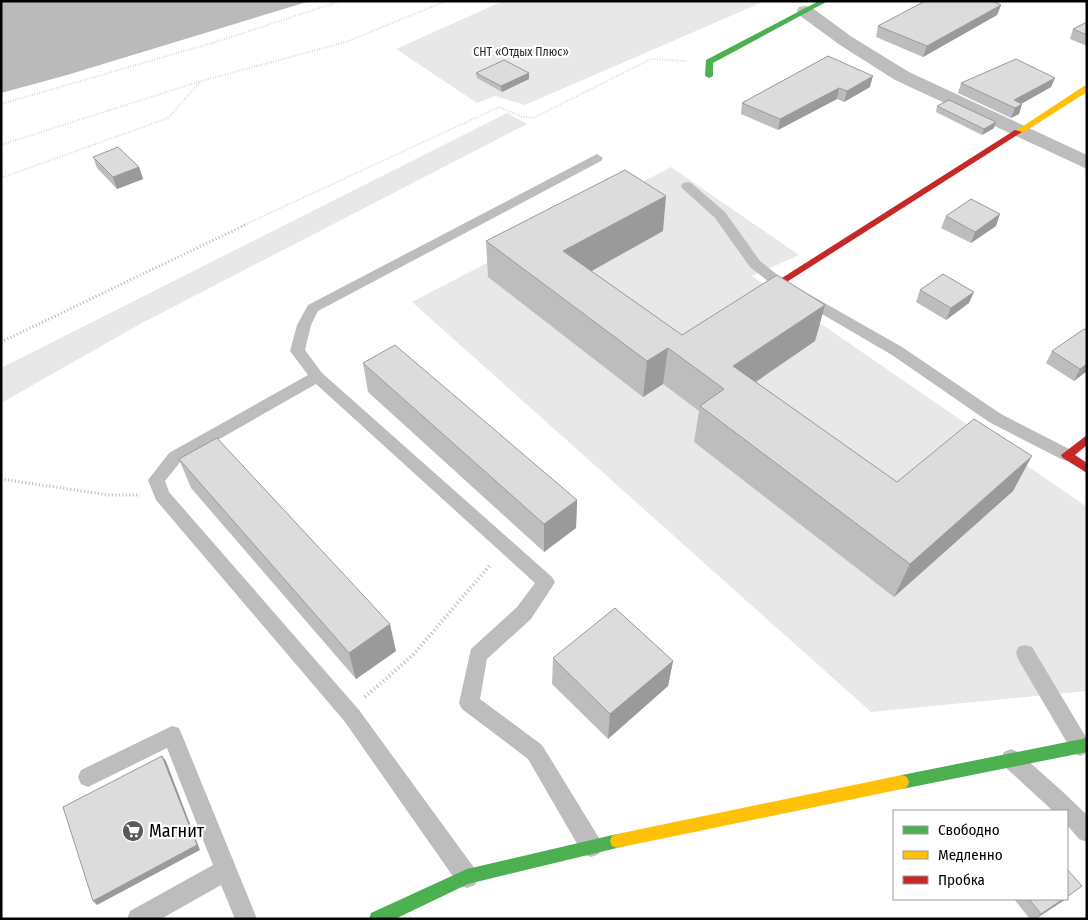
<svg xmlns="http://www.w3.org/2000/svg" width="1088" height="920" viewBox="0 0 1088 920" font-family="'Fira Sans Condensed',sans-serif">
  <rect width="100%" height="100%" fill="#fff"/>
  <g fill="#e8e8e8">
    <path d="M 503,1 L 765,1 L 525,105 L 495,96 L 477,103 L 396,49 Z"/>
    <path d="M 507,113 L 527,124 L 142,323 L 1,403 L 1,368 Z"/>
    <path d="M 671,167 L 799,255 L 752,276 L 1087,507 L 1087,691 L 871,712 L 412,302 Z"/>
  </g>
  <path fill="#bababa" d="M 1,1 L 310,1 L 67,75 L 1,93 Z"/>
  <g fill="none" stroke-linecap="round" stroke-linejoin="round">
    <g stroke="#b8b8b8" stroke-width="2" stroke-dasharray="0.5 2" stroke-linecap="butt">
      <path d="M 1,104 L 219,41 L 341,1"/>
      <path d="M 1,145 L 201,81 L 346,42 L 446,1"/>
      <path d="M 1,178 L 168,118 L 201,81"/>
      <path d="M 242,226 L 499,107 L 523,117 L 533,118 L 651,59 L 686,61"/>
    </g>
    <g stroke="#b8b8b8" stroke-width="3" stroke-dasharray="1 2.5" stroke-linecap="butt">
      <path d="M 1,342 L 245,225"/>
      <path d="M 1,479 L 109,495 L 140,495"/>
    </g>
    <path stroke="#b8b8b8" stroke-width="4" stroke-dasharray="1 3" stroke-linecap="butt" d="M 365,697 L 413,655 L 491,564"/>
    <g fill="#bdbdbd" fill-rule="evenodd">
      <path d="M 597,154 L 603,158 L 601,161 L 318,311 L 311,325 L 305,350 L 322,373 L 552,577 L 555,582 L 552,587 L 531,619 L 487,659 L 480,699 L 542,745 L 599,838 L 602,846 L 599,854 L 591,857 L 583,854 L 528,759 L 462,709 L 459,703 L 471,649 L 517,607 L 535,583 L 316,384 L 181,461 L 165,481 L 169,492 L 359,710 L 475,869 L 478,877 L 475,885 L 467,888 L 459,885 L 345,722 L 156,500 L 148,480 L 169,453 L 308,375 L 290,351 L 297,325 L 308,305 Z"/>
      <path d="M 687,182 L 691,183 L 725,212 L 760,261 L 784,280 L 902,347 L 1001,414 L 1073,451 L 1075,455 L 1073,459 L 1067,461 L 1061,459 L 989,422 L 892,355 L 774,286 L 750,267 L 715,218 L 683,189 L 681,186 L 683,183 Z"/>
      <path d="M 1025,645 L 1032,647 L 1087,739 L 1087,753 L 1080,756 L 1073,753 L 1018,659 L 1016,653 L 1018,647 Z"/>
      <path d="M 172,726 L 179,728 L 182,735 L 257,919 L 235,919 L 221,885 L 161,919 L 127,919 L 130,911 L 213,865 L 167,748 L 88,787 L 81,784 L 78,777 L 81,770 Z"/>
      <path d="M 1011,749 L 1018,752 L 1062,791 L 1087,815 L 1087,842 L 1079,839 L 1067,825 L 1067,811 L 1053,811 L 1004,766 L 1001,759 L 1004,752 Z"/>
    </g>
    <path fill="#bdbdbd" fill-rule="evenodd" d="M 805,6 L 811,7 L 852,37 L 909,72 L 1087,155 L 1087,169 L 895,80 L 840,45 L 799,15 L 797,11 L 799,7 Z"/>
    <g fill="#4caf50" fill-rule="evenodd">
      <path d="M 819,1 L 828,1 L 713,63 L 713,76 L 709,78 L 705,76 L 706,60 Z"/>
      <path d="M 1087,738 L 1087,752 L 902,789 L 897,787 L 895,782 L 897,777 L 902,775 Z"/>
      <path d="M 617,834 L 622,836 L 624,841 L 622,846 L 617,848 L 468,884 L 395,919 L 369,919 L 371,913 L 467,869 Z"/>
    </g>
    <g fill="#ffc107" fill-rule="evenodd">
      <path d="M 1084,86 L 1087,86 L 1087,92 L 1021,134 L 1014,132 Z"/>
      <path d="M 902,775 L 907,777 L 909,782 L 907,787 L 902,789 L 617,848 L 612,846 L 610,841 L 612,836 L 617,834 Z"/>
    </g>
    <g fill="#c62828" fill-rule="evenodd">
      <path d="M 1015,130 L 1022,132 L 782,285 L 776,285 L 774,283 Z"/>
      <path d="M 1087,435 L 1087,445 L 1075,455 L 1087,463 L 1087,473 L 1063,458 L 1061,455 Z"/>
    </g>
  </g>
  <g fill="#bdbdbd">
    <path d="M 1001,5 L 997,15 L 923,57 L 876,37 L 878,26 Z"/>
    <path d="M 1087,22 L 1087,46 L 1070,39 L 1073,29 Z"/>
    <path d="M 828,56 L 870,87 L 844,102 L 837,99 L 778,130 L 741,114 L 742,103 Z"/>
    <path d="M 476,73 L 529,79 L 502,92 L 477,78 Z"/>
    <path d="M 1055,78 L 1051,87 L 1021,104 L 1019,114 L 1011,118 L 958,93 L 961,83 Z"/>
    <path d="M 937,106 L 994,128 L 982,135 L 936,112 Z"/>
    <path d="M 93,157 L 139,167 L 143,179 L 117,189 L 97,168 Z"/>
    <path d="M 946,216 L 996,226 L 971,243 L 941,228 Z"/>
    <path d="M 663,231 L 591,271 L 682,335 L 825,305 L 815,341 L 756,382 L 897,482 L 1013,491 L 894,597 L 694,442 L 699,411 L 663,384 L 643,397 L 488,277 L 486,241 Z"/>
    <path d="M 920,290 L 969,303 L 946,320 L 916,302 Z"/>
    <path d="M 1087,330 L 1087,371 L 1074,381 L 1046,363 L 1052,351 Z"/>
    <path d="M 363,363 L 577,500 L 576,528 L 544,552 L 368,392 Z"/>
    <path d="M 179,459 L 396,651 L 356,679 L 191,488 Z"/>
    <path d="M 553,658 L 673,661 L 668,686 L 608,739 L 552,684 Z"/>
    <path d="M 1014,899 L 1066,899 L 1036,919 L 1030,919 Z"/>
  </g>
  <g fill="#9a9a9a">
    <path d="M 1001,5 L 997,15 L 923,57 L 927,46 Z"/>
    <path d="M 529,73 L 529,79 L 502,92 L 501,86 Z"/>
    <path d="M 873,76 L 870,87 L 844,102 L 847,91 Z"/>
    <path d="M 1055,78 L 1051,87 L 1014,108 L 1014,100 Z"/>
    <path d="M 839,88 L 837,99 L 778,130 L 780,119 Z"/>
    <path d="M 1022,104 L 1019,114 L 1011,118 L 1015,108 Z"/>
    <path d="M 996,122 L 994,128 L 982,135 L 984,129 Z"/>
    <path d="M 139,167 L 143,179 L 117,189 L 113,177 Z"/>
    <path d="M 666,196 L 663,231 L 563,287 L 563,251 Z"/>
    <path d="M 1000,214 L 996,226 L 971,243 L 975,232 Z"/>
    <path d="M 974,292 L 969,303 L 946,320 L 951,308 Z"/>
    <path d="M 825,305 L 815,341 L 726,402 L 733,366 Z"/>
    <path d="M 668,348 L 663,384 L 643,397 L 647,361 Z"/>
    <path d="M 1087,364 L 1087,371 L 1074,381 L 1080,369 Z"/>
    <path d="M 1032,456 L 1013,491 L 894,597 L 910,564 Z"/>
    <path d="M 577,500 L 576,528 L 544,552 L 544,524 Z"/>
    <path d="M 390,624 L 396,651 L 356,679 L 349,653 Z"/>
    <path d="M 673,661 L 668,686 L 608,739 L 610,714 Z"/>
    <path d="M 162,756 L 166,761 L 200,850 L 97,905 L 93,901 Z"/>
    <path d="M 1063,899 L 1066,899 L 1035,919 L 1041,914 Z"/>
  </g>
  <g fill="#dcdcdc" stroke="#9a9a9a">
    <path d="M 925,1 L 992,1 L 1001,5 L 927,46 L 878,26 Z"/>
    <path d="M 1087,22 L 1087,35 L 1073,29 Z"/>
    <path d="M 828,56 L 873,76 L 847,91 L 839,88 L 780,119 L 742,103 Z"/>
    <path d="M 1016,59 L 1055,78 L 1014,100 L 1022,104 L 1015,108 L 961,83 Z"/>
    <path d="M 504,60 L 529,73 L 501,86 L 476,73 Z"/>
    <path d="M 949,100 L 996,122 L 984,129 L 937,106 Z"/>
    <path d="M 118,147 L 139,167 L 113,177 L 93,157 Z"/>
    <path d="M 625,170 L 666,196 L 563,251 L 682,335 L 777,275 L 825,305 L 733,366 L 897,482 L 974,419 L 1032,456 L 910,564 L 700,406 L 724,389 L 668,348 L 647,361 L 486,241 Z"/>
    <path d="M 971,199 L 1000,214 L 975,232 L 946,216 Z"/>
    <path d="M 943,274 L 974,292 L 951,308 L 920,290 Z"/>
    <path d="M 1084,329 L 1087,330 L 1087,364 L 1080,369 L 1052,351 Z"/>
    <path d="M 395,345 L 577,500 L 544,524 L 363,363 Z"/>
    <path d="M 217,438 L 390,624 L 349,653 L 179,459 Z"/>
    <path d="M 615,608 L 673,661 L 610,714 L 553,658 Z"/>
    <path d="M 162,756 L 197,845 L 93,901 L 63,807 Z"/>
    <path d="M 1067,869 L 1082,886 L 1067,897 Z"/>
    <path d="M 1029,899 L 1063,899 L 1041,914 Z"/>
  </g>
  <defs>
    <g id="supermarket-disc" transform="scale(1.125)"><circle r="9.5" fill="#595959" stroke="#fff"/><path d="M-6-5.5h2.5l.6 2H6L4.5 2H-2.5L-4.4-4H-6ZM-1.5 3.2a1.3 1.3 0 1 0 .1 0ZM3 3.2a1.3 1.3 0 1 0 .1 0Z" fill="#fff"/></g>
  </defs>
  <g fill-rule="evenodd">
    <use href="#supermarket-disc" x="133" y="831"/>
  </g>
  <g text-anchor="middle" stroke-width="4.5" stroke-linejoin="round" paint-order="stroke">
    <g font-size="12" fill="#2d2d2d" stroke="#fff">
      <text x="521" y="56">СНТ «Отдых Плюс»</text>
    </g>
    <g font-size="18" fill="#000" stroke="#fff" text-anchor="start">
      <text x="149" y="837">Магнит</text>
    </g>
  </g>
  <rect width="1088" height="920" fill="none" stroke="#000000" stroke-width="5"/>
  <rect x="893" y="810" width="175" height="90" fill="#ffffff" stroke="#999999"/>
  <rect x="903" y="826" width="25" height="8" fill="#4caf50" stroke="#999999"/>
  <text x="938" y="835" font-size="15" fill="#000000">Свободно</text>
  <rect x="903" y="851" width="25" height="8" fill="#ffc107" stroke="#999999"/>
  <text x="938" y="860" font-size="15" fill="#000000">Медленно</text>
  <rect x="903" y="876" width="25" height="8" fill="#c62828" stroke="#999999"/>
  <text x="938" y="885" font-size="15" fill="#000000">Пробка</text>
</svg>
